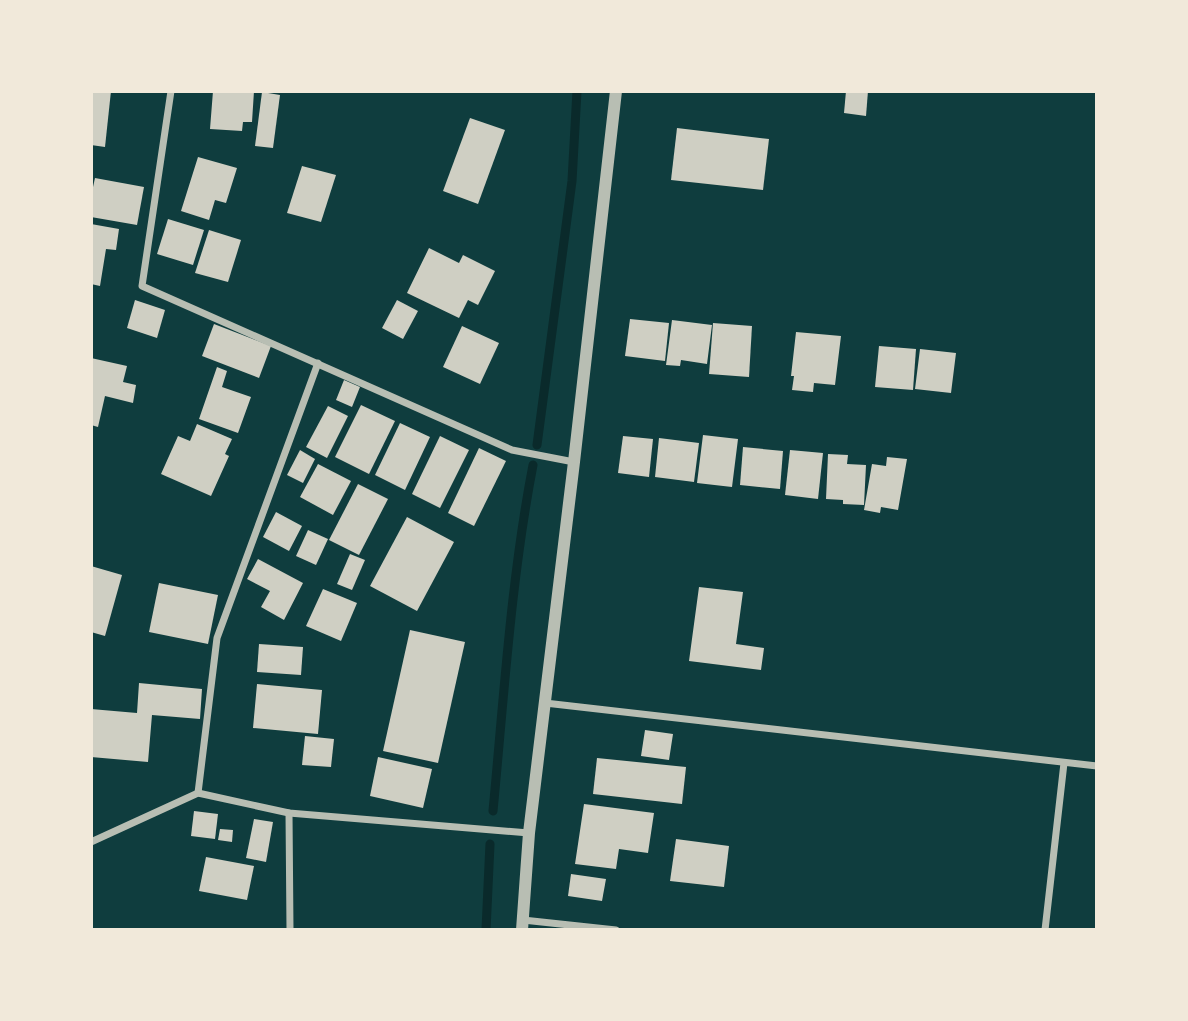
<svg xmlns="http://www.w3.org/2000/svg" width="1188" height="1021" viewBox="0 0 1188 1021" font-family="Inter,sans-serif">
  <rect width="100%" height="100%" fill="#0f3d3e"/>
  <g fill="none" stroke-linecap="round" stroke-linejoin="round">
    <g stroke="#0a2a2b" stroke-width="9">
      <path d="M 537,445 L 572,181 L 577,91"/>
      <path d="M 493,811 C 504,696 511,579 533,465"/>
      <path d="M 486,930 L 490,844"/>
    </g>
  </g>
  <g fill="#cfcfc3">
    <path d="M 91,91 L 111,91 L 105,147 L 91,145 Z"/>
    <path d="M 213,91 L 254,91 L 252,122 L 243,122 L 242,131 L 210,129 Z"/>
    <path d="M 846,91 L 868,91 L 866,116 L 844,113 Z"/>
    <path d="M 262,92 L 280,95 L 273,148 L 255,146 Z"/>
    <path d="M 470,118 L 505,130 L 478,204 L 443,191 Z"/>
    <path d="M 677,128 L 769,139 L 763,190 L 671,180 Z"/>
    <path d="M 198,157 L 237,168 L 226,203 L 215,200 L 209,220 L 181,211 Z"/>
    <path d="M 302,166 L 336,175 L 321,222 L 287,213 Z"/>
    <path d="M 95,178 L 144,187 L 137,225 L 91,217 L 91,196 Z"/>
    <path d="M 168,219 L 204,230 L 193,265 L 157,254 Z"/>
    <path d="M 91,224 L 119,229 L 116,250 L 106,249 L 100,286 L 91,284 Z"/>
    <path d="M 209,230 L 241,240 L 228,282 L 195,273 Z"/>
    <path d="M 429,248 L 459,263 L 463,255 L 495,271 L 478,305 L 468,300 L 459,318 L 407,293 Z"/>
    <path d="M 135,300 L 165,310 L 157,338 L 127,328 Z"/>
    <path d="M 397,300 L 418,311 L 403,339 L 382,328 Z"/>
    <path d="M 630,319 L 669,323 L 665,361 L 625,356 Z"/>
    <path d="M 672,320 L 712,325 L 707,364 L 681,360 L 680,366 L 666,365 Z"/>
    <path d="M 713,323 L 752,326 L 749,377 L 709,374 Z"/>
    <path d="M 214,324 L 271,346 L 259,378 L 202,356 Z"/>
    <path d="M 462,326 L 499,343 L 480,384 L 443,367 Z"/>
    <path d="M 796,332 L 841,336 L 835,385 L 814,383 L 813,392 L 792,390 L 794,376 L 791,376 Z"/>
    <path d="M 879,346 L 916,349 L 913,390 L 875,387 Z"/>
    <path d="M 920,349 L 956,353 L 951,393 L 915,389 Z"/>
    <path d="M 91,358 L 127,366 L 123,382 L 136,385 L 133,403 L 105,396 L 98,427 L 91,425 Z"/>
    <path d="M 217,367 L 227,371 L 222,387 L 251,397 L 238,433 L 199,419 Z"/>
    <path d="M 344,380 L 360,387 L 352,407 L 336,400 Z"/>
    <path d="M 361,405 L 395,421 L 369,474 L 335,457 Z"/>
    <path d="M 328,406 L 348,416 L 327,458 L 306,447 Z"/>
    <path d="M 400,423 L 430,437 L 405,490 L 375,475 Z"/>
    <path d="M 197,424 L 232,439 L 225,454 L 229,456 L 211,496 L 161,474 L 178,436 L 190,441 Z"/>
    <path d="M 703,435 L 738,439 L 732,487 L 697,483 Z"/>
    <path d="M 440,436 L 469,450 L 440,508 L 412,494 Z"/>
    <path d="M 623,436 L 653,439 L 649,477 L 618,473 Z"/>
    <path d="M 659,438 L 699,443 L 694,482 L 655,477 Z"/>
    <path d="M 743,447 L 783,451 L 780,489 L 740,485 Z"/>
    <path d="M 479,448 L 506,461 L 474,526 L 448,513 Z"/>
    <path d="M 300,450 L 315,459 L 303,483 L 287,475 Z"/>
    <path d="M 790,450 L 823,453 L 818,499 L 785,495 Z"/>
    <path d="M 828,454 L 848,455 L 847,464 L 866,465 L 864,505 L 843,504 L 843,500 L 826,499 Z"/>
    <path d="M 887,457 L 907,459 L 898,510 L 881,507 L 880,513 L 864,510 L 872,464 L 886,466 Z"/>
    <path d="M 318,464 L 351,481 L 333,515 L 300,497 Z"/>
    <path d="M 358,484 L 388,499 L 359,555 L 329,540 Z"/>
    <path d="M 276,512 L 302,526 L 289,551 L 263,537 Z"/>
    <path d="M 407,517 L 454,542 L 417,611 L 370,586 Z"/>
    <path d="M 308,530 L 328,539 L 316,565 L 296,556 Z"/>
    <path d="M 350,554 L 365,560 L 352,590 L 337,584 Z"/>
    <path d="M 258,559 L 303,583 L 284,620 L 261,607 L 270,591 L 247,579 Z"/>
    <path d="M 91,566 L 122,575 L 105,636 L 91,632 Z"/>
    <path d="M 159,583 L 218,595 L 208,644 L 149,632 Z"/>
    <path d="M 699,587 L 743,592 L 736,644 L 764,648 L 761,670 L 689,661 Z"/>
    <path d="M 323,589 L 357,603 L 341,641 L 306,626 Z"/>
    <path d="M 410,630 L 465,642 L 438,763 L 383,751 Z"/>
    <path d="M 259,644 L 303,647 L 301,675 L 257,672 Z"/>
    <path d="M 139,683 L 202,689 L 200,719 L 152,715 L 148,762 L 91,757 L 91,709 L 137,713 Z"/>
    <path d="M 257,684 L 322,690 L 318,734 L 253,728 Z"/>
    <path d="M 645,730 L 673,734 L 669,760 L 641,756 Z"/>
    <path d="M 305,736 L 334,739 L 331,767 L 302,765 Z"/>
    <path d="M 378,757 L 432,769 L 423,808 L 370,796 Z"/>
    <path d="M 597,758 L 686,767 L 682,804 L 593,794 Z"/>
    <path d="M 584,804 L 654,813 L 648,853 L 619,849 L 616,869 L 575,864 Z"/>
    <path d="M 194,811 L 218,814 L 215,839 L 191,836 Z"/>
    <path d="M 254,819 L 273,822 L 266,862 L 246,858 Z"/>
    <path d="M 220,829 L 233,830 L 232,842 L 218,840 Z"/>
    <path d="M 676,839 L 729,846 L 724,887 L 670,881 Z"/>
    <path d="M 206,857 L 254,866 L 247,900 L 199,891 Z"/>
    <path d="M 571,874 L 606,879 L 602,901 L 568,896 Z"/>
  </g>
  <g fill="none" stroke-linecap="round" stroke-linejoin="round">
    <g stroke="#b8beb3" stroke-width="7">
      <path d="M 171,91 L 142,286 L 512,450 L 574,462"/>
      <path d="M 545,703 L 1097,766"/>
      <path d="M 198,793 L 217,638 L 318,363"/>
      <path d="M 289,813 L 290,930"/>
      <path d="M 91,842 L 198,793 L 289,813 L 529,833"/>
      <path d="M 523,920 L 616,930"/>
      <path d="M 1045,930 L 1064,763"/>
    </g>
    <path stroke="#b8beb3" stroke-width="12" d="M 522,930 L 529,833 L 574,462 L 616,91"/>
  </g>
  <rect width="1188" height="1021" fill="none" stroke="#f1e9da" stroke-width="186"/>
</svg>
